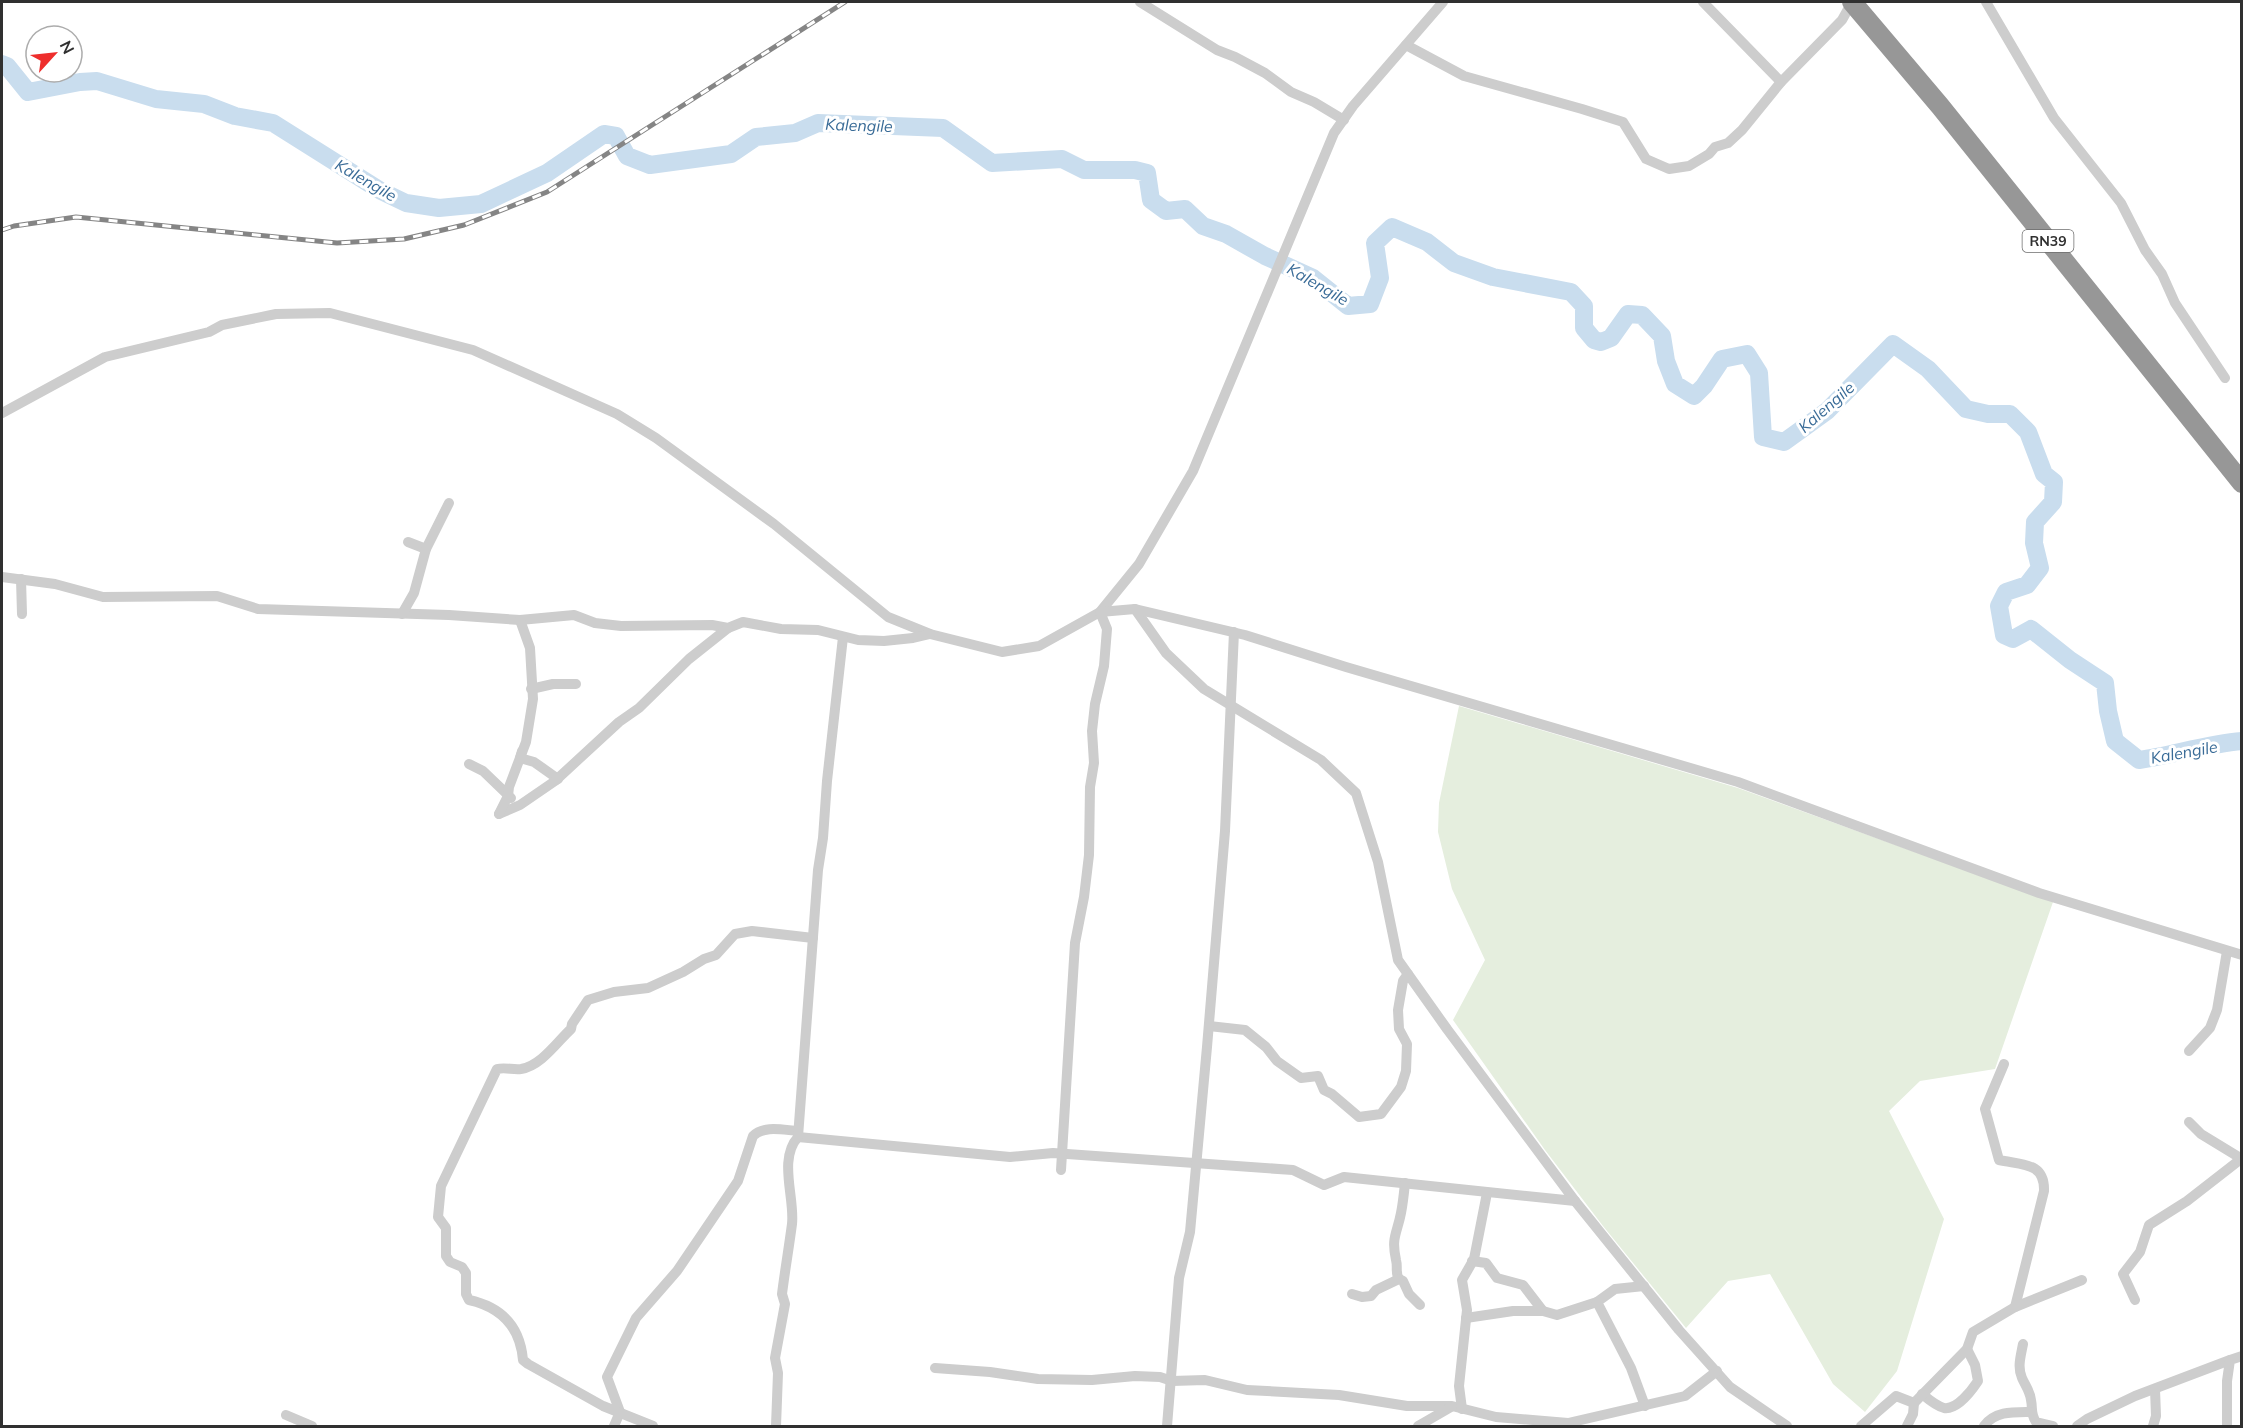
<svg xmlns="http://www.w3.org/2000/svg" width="2243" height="1428" viewBox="0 0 2243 1428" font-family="Mulish,sans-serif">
  <rect width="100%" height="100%" fill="#fff"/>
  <path fill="#e5eede" d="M 1459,706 L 1738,788 L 2053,902 L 1995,1069 L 1920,1081 L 1889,1111 L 1944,1219 L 1897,1371 L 1865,1412 L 1833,1384 L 1770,1274 L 1728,1281 L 1686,1328 L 1603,1226 L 1545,1150 L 1453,1020 L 1485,960 L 1452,889 L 1438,832 L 1439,803 Z"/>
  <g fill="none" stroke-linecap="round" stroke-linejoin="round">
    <path stroke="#c9ddee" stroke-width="18" d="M 2,64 L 7,66 L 28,92 L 80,82 L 97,81 L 156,99 L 204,104 L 235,116 L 273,123 L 381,191 L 406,203 L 439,208 L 481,204 L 547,173 L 604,134 L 616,136 L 627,156 L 650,165 L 731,154 L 756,137 L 795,133 L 818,123 L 943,128 L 992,163 L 1062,159 L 1084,170 L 1135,170 L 1147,173 L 1151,200 L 1166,211 L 1185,209 L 1203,226 L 1226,234 L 1265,256 L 1313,278 L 1348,306 L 1370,304 L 1380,278 L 1375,243 L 1392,227 L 1427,242 L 1454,263 L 1493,277 L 1571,292 L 1584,306 L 1584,328 L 1594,340 L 1601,342 L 1611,338 L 1628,314 L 1642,315 L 1662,336 L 1666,361 L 1675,384 L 1694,396 L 1704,386 L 1722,359 L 1747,354 L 1759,373 L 1763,437 L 1784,442 L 1827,411 L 1893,344 L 1928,369 L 1966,409 L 1988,414 L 2010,414 L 2028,432 L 2044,474 L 2054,482 L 2053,502 L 2035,522 L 2034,543 L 2040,568 L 2027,585 L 2006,592 L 1999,606 L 2004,635 L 2013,639 L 2031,629 L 2070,660 L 2105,683 L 2108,711 L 2115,741 L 2139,760 C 2173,755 2207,744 2242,741"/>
    <g stroke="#cdcdcd" stroke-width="10">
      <path d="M 1140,2 L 1217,50 L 1235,57 L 1265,73 L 1291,92 L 1314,102 L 1344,120"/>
      <path d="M 1703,2 L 1781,82"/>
      <path d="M 1986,2 L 2054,118 L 2121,203 L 2145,250 L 2162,274 L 2175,303 L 2225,378"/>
      <path d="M 1406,45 L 1464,76 L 1582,109 L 1623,122 L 1646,159 L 1669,169 L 1689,166 L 1709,154 L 1715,147 L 1728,143 L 1742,130 L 1781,82 L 1842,20 L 1852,2"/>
      <path d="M 2,413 L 105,357 L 209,332 L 222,325 L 276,314 L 330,313 L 473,350 L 617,414 L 656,438 L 774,524 L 888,617 L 930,634 L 1002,652 L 1039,646 L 1100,612 L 1139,564 L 1193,471 L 1334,133 L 1353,106 L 1443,2"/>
      <path d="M 408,542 L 426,549"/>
      <path d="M 2,577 L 55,584 L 103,597 L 217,596 L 258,609 L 449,615 L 520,620 L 574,615 L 595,623 L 621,626 L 712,625 L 728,628 L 743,622 L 781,629 L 818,630 L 858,640 L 884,641 L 913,638 L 930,634"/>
      <path d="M 21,579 L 22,614"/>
      <path d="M 1135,609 L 1166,653 L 1204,689 L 1321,760 L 1356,793 L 1378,862 L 1398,960 L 1447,1029 L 1575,1201 L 1679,1330 L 1730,1387 L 1787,1426"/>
      <path d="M 402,614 L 414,593 L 426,549 L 449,503"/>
      <path d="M 531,689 L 553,684 L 576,684"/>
      <path d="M 522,751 L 520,758 L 534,762 L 558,779"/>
      <path d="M 469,764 L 483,771 L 511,798"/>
      <path d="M 499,814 L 520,805 L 555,781 L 619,722 L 639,708 L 689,659 L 728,628"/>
      <path d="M 499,814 L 508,796 L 509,787 L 526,742 L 533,699 L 530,648 L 520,620"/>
      <path d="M 1209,1026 L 1245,1030 L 1266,1047 L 1277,1061 L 1301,1078 L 1318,1076 L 1324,1090 L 1332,1094 L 1359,1117 L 1381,1114 L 1401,1087 L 1406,1071 L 1407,1044 L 1399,1029 L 1398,1010 L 1403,981 L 1408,974"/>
      <path d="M 2189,1051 L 2210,1028 L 2217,1010 L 2227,951"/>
      <path d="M 2004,1064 L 1985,1109 L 1999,1160 C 2022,1165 2045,1162 2044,1191 L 2015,1307"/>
      <path d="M 2189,1122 L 2201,1134 L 2242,1159"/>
      <path d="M 798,1137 L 1010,1157 L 1053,1153 L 1293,1170 L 1324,1185 L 1344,1177 L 1575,1201"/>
      <path d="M 1061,1170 L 1075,943 L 1084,897 L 1089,855 L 1090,787 L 1094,763 L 1092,731 L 1095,704 L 1104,666 L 1107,629 L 1100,612 L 1135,609 L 1245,635 L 1346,667 L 1738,782 L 2039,893 L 2242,955"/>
      <path d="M 1472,1261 L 1486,1263 L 1497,1278 L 1523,1285 L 1543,1311 L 1557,1315 L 1597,1302"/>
      <path d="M 1399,1279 C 1395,1273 1398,1267 1396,1260 C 1391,1237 1397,1234 1401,1213 C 1403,1203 1404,1193 1405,1183"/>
      <path d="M 1644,1286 L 1615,1289 L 1597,1302 L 1631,1368 L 1645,1406"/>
      <path d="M 1352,1294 L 1362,1297 L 1371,1296 L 1376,1290 L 1399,1279 L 1403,1281 L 1409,1294 L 1420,1305"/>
      <path d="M 2135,1300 L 2123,1274 L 2140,1252 L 2149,1225 L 2187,1201 L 2241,1159"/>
      <path d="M 1466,1318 L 1513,1311 L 1543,1311"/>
      <path d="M 2023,1344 C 2021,1355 2017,1367 2022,1378 C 2025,1385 2030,1391 2031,1400 C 2033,1409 2030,1413 2036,1422 L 2053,1426"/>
      <path d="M 935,1368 L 990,1372 L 1038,1379 L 1092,1380 L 1135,1376 L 1160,1377 L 1172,1381 L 1205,1380 L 1247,1390 L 1339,1395 L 1407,1406 L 1452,1406 L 1496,1417 L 1568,1423 L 1685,1396 L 1717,1371"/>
      <path d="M 1922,1394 C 1928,1399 1936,1406 1944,1408 C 1957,1410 1972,1390 1978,1381 L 1975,1365 L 1967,1349"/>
      <path d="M 1462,1409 L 1459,1386 L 1467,1310 L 1462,1280 L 1474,1259 L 1487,1193"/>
      <path d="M 286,1415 L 312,1426"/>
      <path d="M 614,1426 L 620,1412 L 607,1377 L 636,1318 L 677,1271 L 738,1181 L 753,1136 C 764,1125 783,1130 798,1131"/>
      <path d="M 653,1426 L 603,1406 L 528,1364 L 523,1360 C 520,1326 501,1307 469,1300 L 466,1294 L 466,1273 L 462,1267 L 450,1262 L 446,1256 L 446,1228 L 438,1217 L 441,1186 L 497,1069 C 505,1067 513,1070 521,1069 C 541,1066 557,1042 571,1029 L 572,1024 L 588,1000 L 614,992 L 648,988 L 683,972 L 704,959 L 716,955 L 735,934 L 752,931 L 813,938"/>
      <path d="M 776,1426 L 778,1373 L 775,1358 L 785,1304 L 782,1294 C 785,1270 789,1247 792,1224 C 795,1198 778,1159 798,1137 L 818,870 L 823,838 L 827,781 L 843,637"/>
      <path d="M 1167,1426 L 1179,1278 L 1190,1232 L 1207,1047 L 1225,831 L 1234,632"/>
      <path d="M 1418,1426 L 1451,1407"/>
      <path d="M 1861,1426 L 1896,1396 L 1914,1403 L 1967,1349 L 1973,1332 L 2015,1307 L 2082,1280"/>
      <path d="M 1907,1426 L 1913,1414 L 1914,1403"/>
      <path d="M 1984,1426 C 1995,1411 2013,1412 2030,1412"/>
      <path d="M 2077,1426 L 2087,1419 L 2135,1396 L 2230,1360"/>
      <path d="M 2153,1426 L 2156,1416 L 2155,1389"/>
      <path d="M 2227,1426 L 2227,1381 L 2230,1360 L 2242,1356"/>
    </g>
    <path stroke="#979797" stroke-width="20" d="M 1852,2 L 1940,106 L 2242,483"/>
    <g stroke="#858585" stroke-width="5">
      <path id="rail" d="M 2,230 L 14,226 L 76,217 L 337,243 L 404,239 L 464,225 L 547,192 L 845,2"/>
    </g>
    <use href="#rail" stroke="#fff" stroke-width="3" stroke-dasharray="9" stroke-linecap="butt"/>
  </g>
  <g text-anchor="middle" stroke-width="6" stroke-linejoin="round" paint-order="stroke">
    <rect fill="#fff" stroke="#6e6e6e" stroke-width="1.5" x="2022.5" y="230" width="51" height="22" rx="4.5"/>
    <g font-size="14" font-weight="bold" fill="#303030">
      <text x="2048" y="246">RN39</text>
    </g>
    <g font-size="16" font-style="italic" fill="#396b97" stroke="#fff">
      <text transform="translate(859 125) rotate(2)" y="6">Kalengile</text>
      <text transform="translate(366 180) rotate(30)" y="6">Kalengile</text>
      <text transform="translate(1318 284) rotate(30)" y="6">Kalengile</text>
      <text transform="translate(1826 407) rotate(-41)" y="6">Kalengile</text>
      <text transform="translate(2184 752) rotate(-10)" y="6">Kalengile</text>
    </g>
  </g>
  <rect width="2243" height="1428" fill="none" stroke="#303030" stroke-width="6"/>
  <g transform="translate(54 54) rotate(63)"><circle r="28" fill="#ffffff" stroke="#acacac" stroke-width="1.5"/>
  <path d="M0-4.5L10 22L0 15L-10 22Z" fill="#ee2e2c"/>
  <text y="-9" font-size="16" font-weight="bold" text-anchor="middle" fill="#303030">N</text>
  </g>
</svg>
